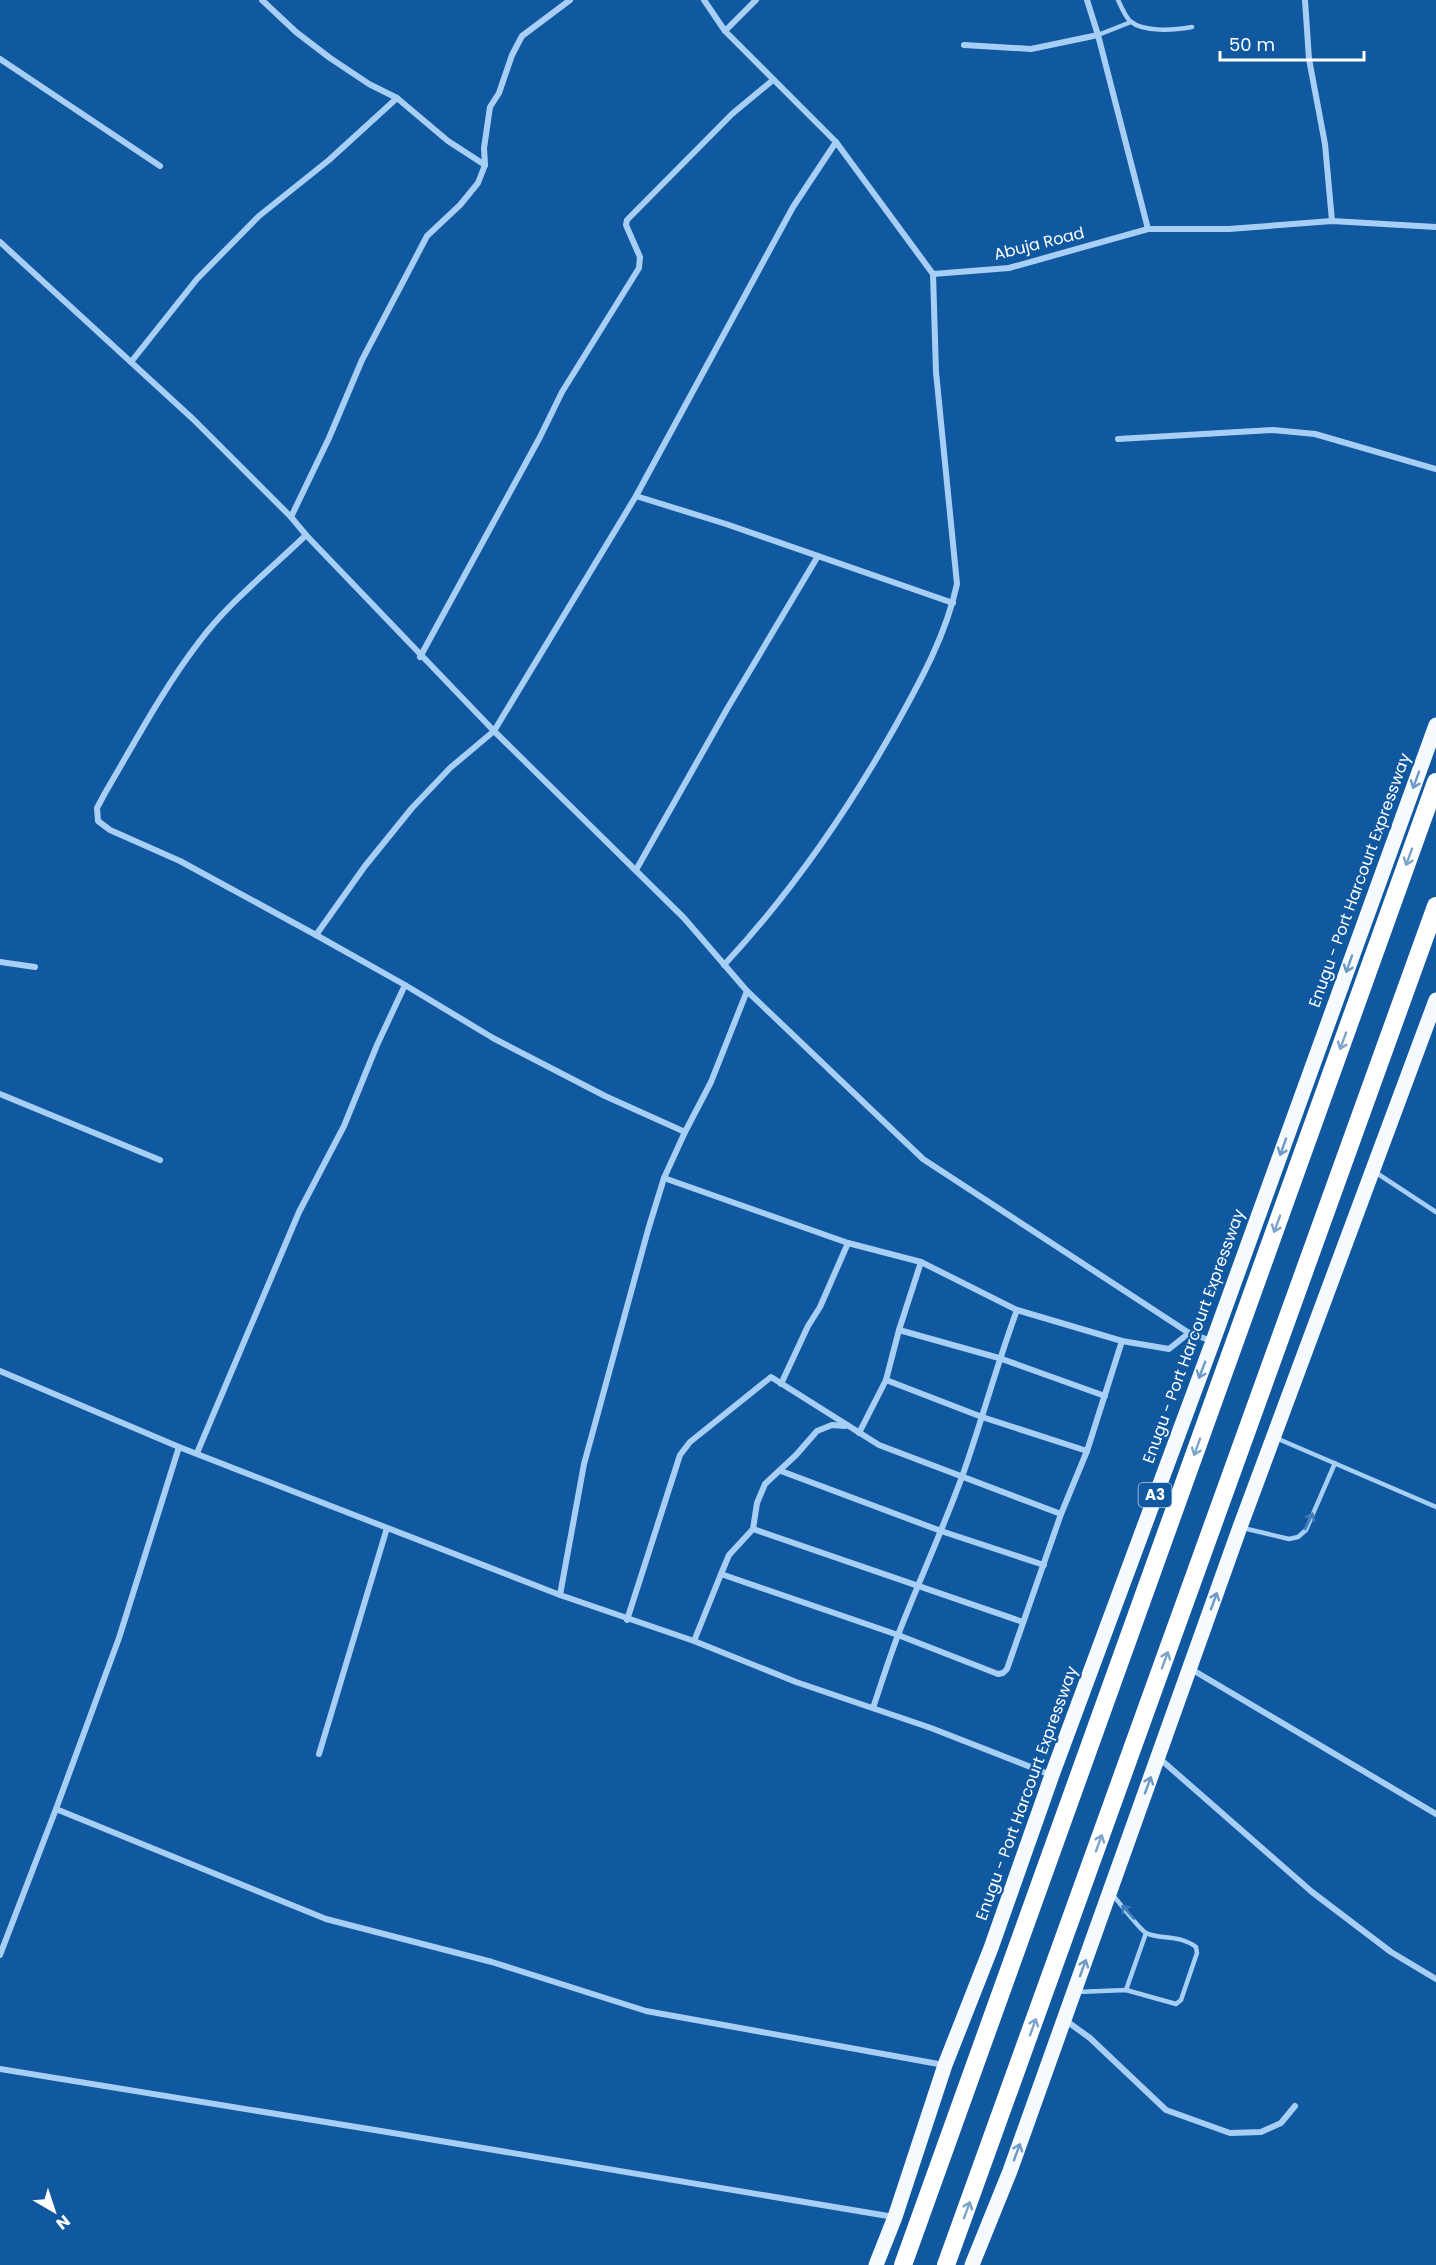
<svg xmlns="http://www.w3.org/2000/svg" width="1436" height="2265" viewBox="0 0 1436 2265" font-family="Poppins,sans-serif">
  <rect width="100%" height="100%" fill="#10589f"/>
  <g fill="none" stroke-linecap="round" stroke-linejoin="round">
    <g stroke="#a7cff5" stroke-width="4.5">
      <path d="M 1118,0 C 1121,6 1125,16 1130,21 C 1144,33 1175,30 1192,27"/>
      <path d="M 1098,35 L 1131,22"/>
      <path d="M 1375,1172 L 1436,1212"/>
      <path d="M 1276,1438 L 1436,1507"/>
      <path d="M 1243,1528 L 1289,1539 L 1298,1537 L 1306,1530 L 1335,1463"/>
      <path d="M 1126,1990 L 1146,1933"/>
      <path d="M 1077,1992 L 1126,1990 L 1176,2004 L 1181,2000 L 1197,1953 L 1196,1947 C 1179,1934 1160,1940 1146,1933 C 1138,1928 1119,1902 1112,1894"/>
    </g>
    <g stroke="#a7cff5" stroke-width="6">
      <path d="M 262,0 L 296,32 L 330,58 L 369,84 L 397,98 L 448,141 L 485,165"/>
      <path d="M 704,0 L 725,31 L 836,142 L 933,274"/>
      <path d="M 1087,0 L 1098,35 L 1148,229"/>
      <path d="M 1305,0 L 1309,59 L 1325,144 L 1332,221"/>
      <path d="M 725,31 L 756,0"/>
      <path d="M 964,45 L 1031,49 L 1098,35"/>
      <path d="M 0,59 L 160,166"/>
      <path d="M 0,242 L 193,419 L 291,517 L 306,535 L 494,731 L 684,918 L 747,991 L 923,1159 L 1189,1333 L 1212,1341"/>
      <path d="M 933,274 L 1009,268 L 1148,229 L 1229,229 L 1332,221 L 1436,227"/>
      <path d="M 131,362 L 197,279 L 259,216 L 329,160 L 397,98"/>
      <path d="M 1118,439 L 1273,430 L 1315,434 L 1436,469"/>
      <path d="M 636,496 L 726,524 L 953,603"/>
      <path d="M 291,517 L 329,438 L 362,360 L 427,236 L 460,205 L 478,183 L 485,165 L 484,148 L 490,107 L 499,93 L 512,55 L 522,36 L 570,0"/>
      <path d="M 306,535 C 270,570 229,602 199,642 C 163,689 135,742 105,793 L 97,808 L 98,821 L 110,830 L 180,861 L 316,935 L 405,985 L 493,1038 L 605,1096 L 685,1132"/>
      <path d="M 420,657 L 540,437 L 562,392 L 639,268 L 640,257 L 626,225 L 627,220 L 732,114 L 773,80"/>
      <path d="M 636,870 L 727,709 L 818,556"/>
      <path d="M 316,935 L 365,866 L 412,808 L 450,768 L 494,731 L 636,496 L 793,207 L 836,142"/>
      <path d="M 0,962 L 35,967"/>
      <path d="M 724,965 C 792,892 847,812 896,725 C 921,680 946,635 957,584 L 936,372 L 933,274"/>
      <path d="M 0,1094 L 160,1160"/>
      <path d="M 664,1178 L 848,1243 L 921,1262 L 1017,1310 L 1122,1341 L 1169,1349 L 1189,1333"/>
      <path d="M 899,1330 L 999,1358 L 1105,1396"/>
      <path d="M 0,1371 L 179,1447 L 560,1595 L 694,1641 L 796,1682 L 931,1728 L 1051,1775"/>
      <path d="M 886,1380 L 982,1417 L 1087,1451"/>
      <path d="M 781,1384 L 808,1326 L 820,1307 L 848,1243"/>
      <path d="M 859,1433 L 886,1380 L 899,1330 L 921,1262"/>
      <path d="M 197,1453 L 299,1212 L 344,1126 L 377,1045 L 405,985"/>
      <path d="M 781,1471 L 941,1531 L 1044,1565"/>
      <path d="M 753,1529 L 1023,1622"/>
      <path d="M 721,1574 L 729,1555 L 753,1529 L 757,1503 L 765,1484 L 796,1455 L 817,1431 L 832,1425 L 845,1426"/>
      <path d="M 560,1595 L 584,1464 L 648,1230 L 664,1178 L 685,1132 L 711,1082 L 747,991"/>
      <path d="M 627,1620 L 680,1455 L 690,1442 L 771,1377 L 879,1445 L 1061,1514"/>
      <path d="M 694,1641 L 721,1574 L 898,1635 L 998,1674 L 1003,1673 L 1007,1669 L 1061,1514 L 1087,1451 L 1122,1341"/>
      <path d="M 1191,1669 L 1436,1814"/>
      <path d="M 873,1708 C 881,1684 889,1659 898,1635 C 919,1581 943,1529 963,1474 C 982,1420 997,1364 1017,1310"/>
      <path d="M 319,1754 L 387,1528"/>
      <path d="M 1159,1758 L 1312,1892 L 1391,1952 L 1436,1979"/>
      <path d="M 56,1809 L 326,1919 L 492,1962 L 646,2011 L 944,2065"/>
      <path d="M 0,1955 L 56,1809 L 119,1638 L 179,1447"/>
      <path d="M 1065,2020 L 1090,2038 L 1166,2110 L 1230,2133 L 1261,2132 L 1281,2123 L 1295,2106"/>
      <path d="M 0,2069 L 387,2132 L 894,2217"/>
    </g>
    <g stroke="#f5faff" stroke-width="15">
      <path d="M 876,2265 L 895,2217 L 945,2065 L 991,1948 L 1052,1775 L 1213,1341 L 1436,725"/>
      <path d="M 972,2265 L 1010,2171 L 1240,1527 L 1436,1000"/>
    </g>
    <g stroke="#fff" stroke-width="18">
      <path d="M 903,2265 L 1436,782"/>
      <path d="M 946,2265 L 1436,906"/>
    </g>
  </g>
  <defs><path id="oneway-shaft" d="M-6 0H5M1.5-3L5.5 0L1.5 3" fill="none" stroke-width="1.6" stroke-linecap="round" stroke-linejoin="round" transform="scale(1.5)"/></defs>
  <g stroke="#6c99c5">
    <use href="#oneway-shaft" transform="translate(1416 780) rotate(110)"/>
    <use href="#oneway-shaft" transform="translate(1349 964) rotate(110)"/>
    <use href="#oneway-shaft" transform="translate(1283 1147) rotate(110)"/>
    <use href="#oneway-shaft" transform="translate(1202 1370) rotate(111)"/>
    <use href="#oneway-shaft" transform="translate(1214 1601) rotate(-70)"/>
    <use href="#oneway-shaft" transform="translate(1148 1785) rotate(-70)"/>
    <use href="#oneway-shaft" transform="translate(1083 1968) rotate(-70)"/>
    <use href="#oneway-shaft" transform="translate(1017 2152) rotate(-70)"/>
  </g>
  <g stroke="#7ca3ca">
    <use href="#oneway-shaft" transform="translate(1409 857) rotate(110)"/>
    <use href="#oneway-shaft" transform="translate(1343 1041) rotate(110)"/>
    <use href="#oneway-shaft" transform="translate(1277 1224) rotate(110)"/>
    <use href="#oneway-shaft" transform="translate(1197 1447) rotate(110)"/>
    <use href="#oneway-shaft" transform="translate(1165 1660) rotate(-70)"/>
    <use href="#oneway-shaft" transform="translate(1099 1843) rotate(-70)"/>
    <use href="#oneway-shaft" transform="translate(1033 2027) rotate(-70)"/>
    <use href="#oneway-shaft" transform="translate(967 2210) rotate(-70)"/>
  </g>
  <g stroke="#3d7cb9">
    <use href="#oneway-shaft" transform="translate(1309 1521) rotate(-65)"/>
    <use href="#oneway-shaft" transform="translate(1128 1912) rotate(-132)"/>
  </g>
  <g text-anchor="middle" stroke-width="4.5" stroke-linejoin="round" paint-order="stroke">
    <rect fill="#10589f" stroke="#b7cde2" stroke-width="1.5" x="1138.5" y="1483" width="33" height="24" rx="4.5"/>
    <g font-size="15" font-weight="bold" fill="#fff">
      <text x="1155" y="1500">A3</text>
    </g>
    <g font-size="16" fill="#fff" stroke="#10589f">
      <text transform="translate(1039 243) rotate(-14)" y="6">Abuja Road</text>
      <text transform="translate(1359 880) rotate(-70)" y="6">Enugu - Port Harcourt Expressway</text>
      <text transform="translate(1193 1336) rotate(-70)" y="6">Enugu - Port Harcourt Expressway</text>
      <text transform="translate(1026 1793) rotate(-70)" y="6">Enugu - Port Harcourt Expressway</text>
    </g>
  </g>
  <g transform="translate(54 2211) rotate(141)" stroke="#10589f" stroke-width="4.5" paint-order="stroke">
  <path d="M0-4.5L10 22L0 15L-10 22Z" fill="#ffffff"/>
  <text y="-9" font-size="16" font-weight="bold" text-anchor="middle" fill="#ffffff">N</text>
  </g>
  <path d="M1220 51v9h144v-9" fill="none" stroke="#ffffff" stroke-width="3"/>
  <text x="1229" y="51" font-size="18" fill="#ffffff" stroke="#10589f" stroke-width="4.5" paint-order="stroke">50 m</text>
</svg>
